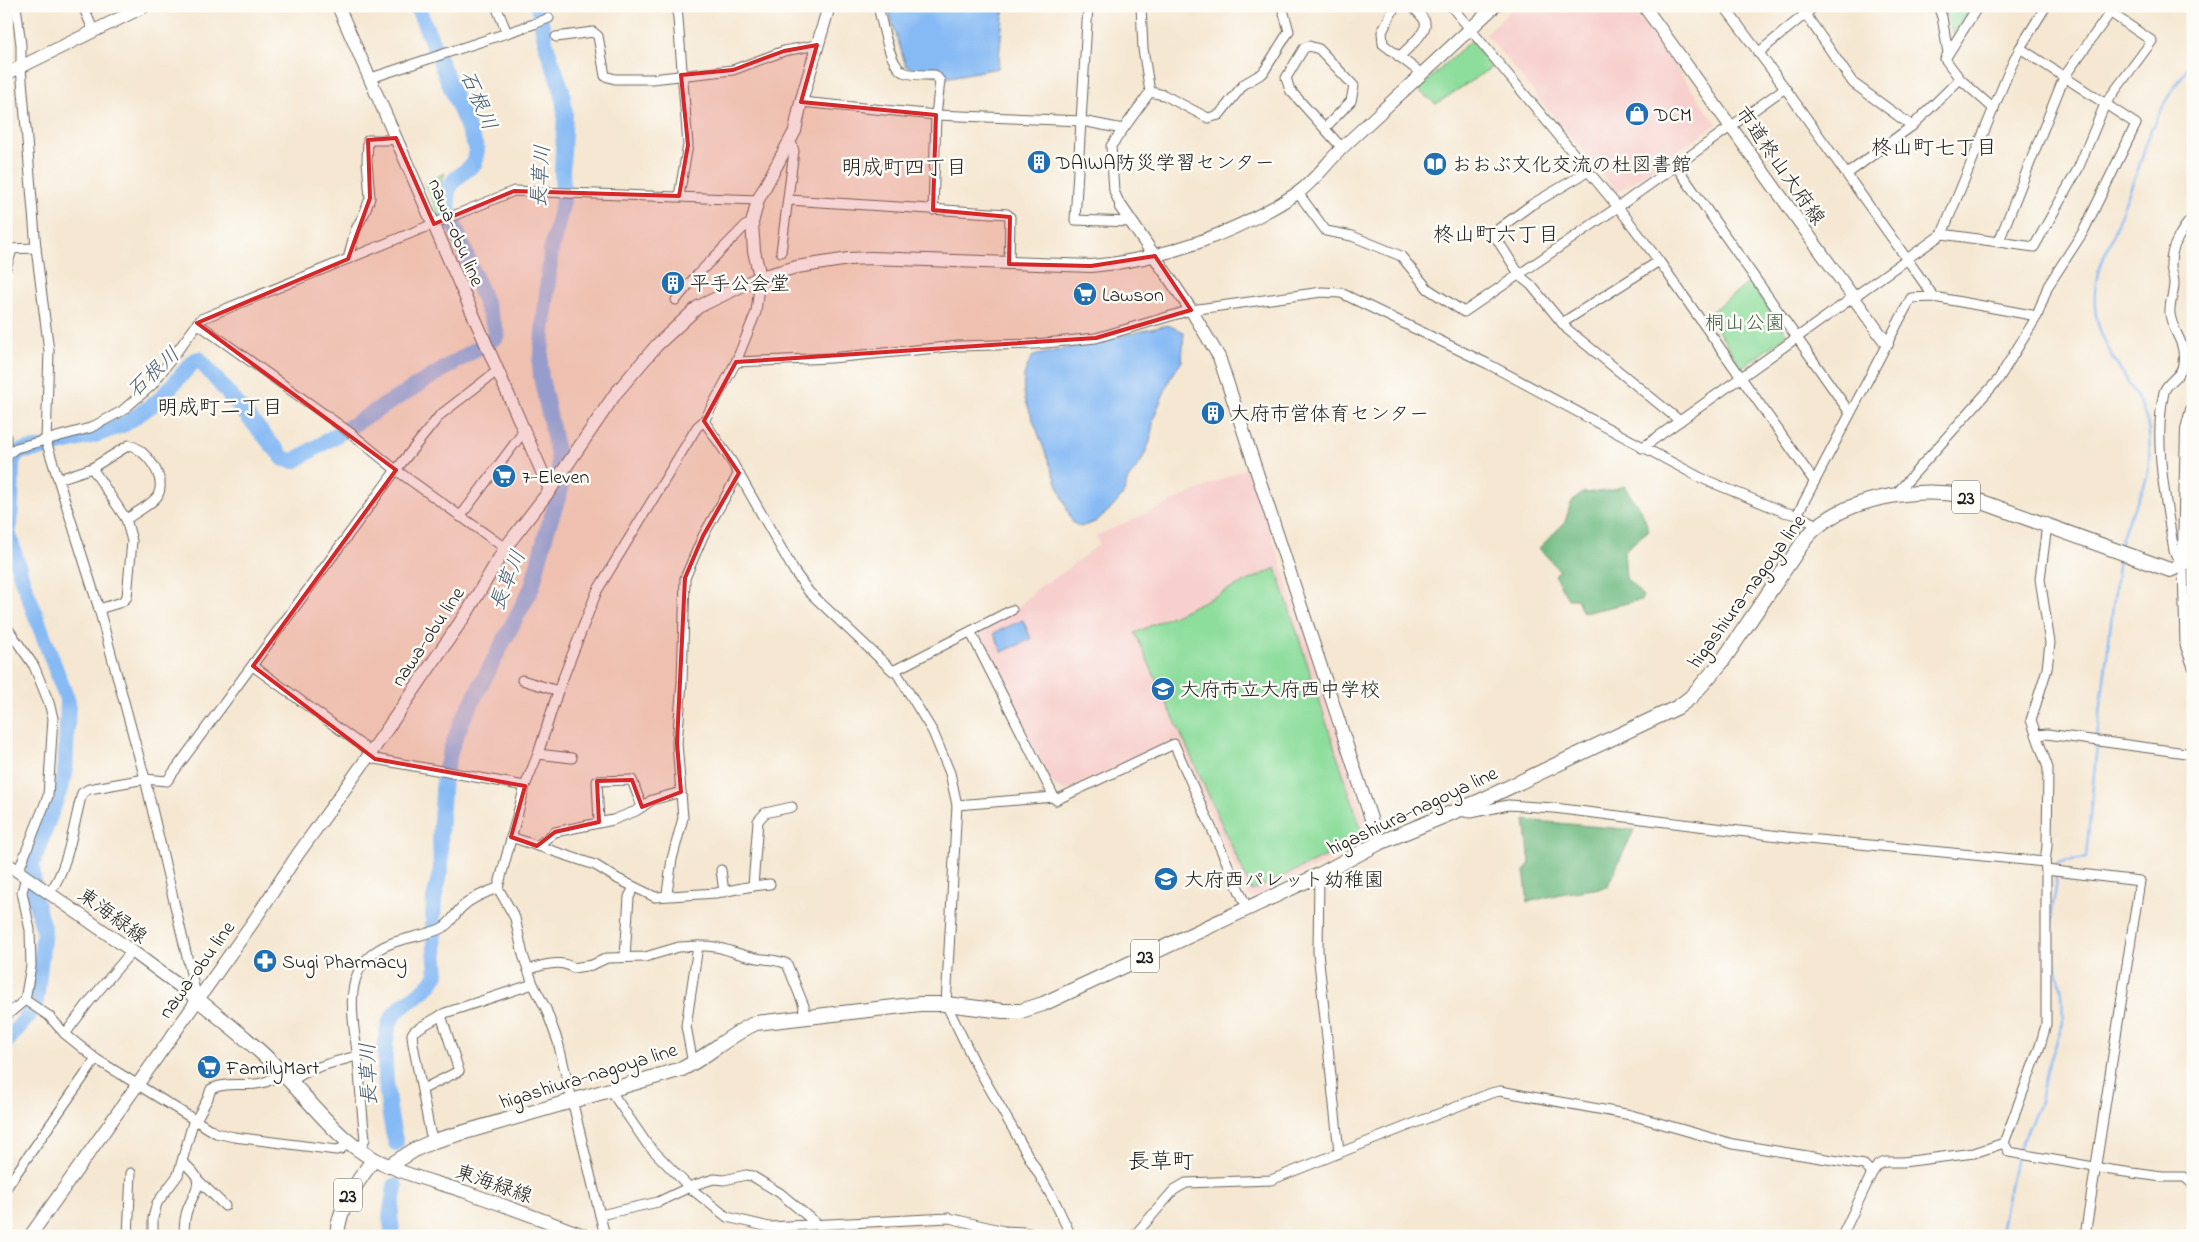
<svg xmlns="http://www.w3.org/2000/svg" width="2199" height="1242" viewBox="0 0 2199 1242" font-family="'Indie Flower','Klee One',sans-serif">
  <rect width="100%" height="100%" fill="#fdfcf7"/>
  <filter id="ink" filterUnits="userSpaceOnUse"><feTurbulence type="fractalNoise" baseFrequency=".02" numOctaves="2"/><feDisplacementMap in="SourceGraphic" scale="10" xChannelSelector="R" yChannelSelector="G"/><feConvolveMatrix kernelMatrix="1 2 1 2 8 2 1 2 1" color-interpolation-filters="sRGB"/></filter>
  <filter id="wash" filterUnits="userSpaceOnUse"><feTurbulence type="fractalNoise" baseFrequency=".0096" numOctaves="4" result="noise"/><feDisplacementMap in="SourceGraphic" scale="20" xChannelSelector="R" yChannelSelector="G"/><feGaussianBlur stdDeviation="1.12" result="paint"/><feColorMatrix in="noise" values="0 0 0 0 0 0 0 0 0 0 0 0 0 0 0 0 0 1.4 0 .05"/><feComposite in="paint" operator="in"/></filter>
  <g filter="url(#wash)">
    <rect width="100%" height="100%" fill="#f5e7d1"/>
    <g fill="#f7d0ce">
      <path d="M 1515,6 L 1631,6 L 1717,124 L 1617,193 L 1486,34 Z"/>
      <path d="M 1249,467 L 1372,840 L 1252,898 L 1248,896 L 1176,739 L 1065,791 L 1052,784 L 978,639 L 981,631 L 1013,612 L 1040,586 L 1061,574 L 1099,544 L 1096,536 Z"/>
    </g>
    <path fill="#d2bec4" d="M 2193,426 L 2193,655 L 2189,643 L 2189,612 L 2187,606 L 2189,489 Z"/>
    <g fill="#8ddd9c" stroke="#547c5c">
      <path d="M 1943,6 L 1972,6 L 1953,34 Z"/>
      <path d="M 1471,40 L 1491,68 L 1436,104 L 1418,90 Z"/>
      <path d="M 445,173 C 437,189 441,200 447,215 L 440,218 L 425,183 Z"/>
      <path d="M 1750,282 L 1787,335 L 1741,368 L 1708,314 Z"/>
      <path d="M 1276,568 L 1364,838 L 1252,891 L 1135,633 Z"/>
    </g>
    <g fill="#72bc84" stroke="#476c50">
      <path d="M 1624,486 L 1642,512 L 1649,530 L 1624,551 L 1626,578 L 1643,596 L 1641,600 L 1588,612 L 1582,611 L 1577,599 L 1568,599 L 1555,576 L 1559,570 L 1539,548 L 1565,522 L 1571,503 L 1582,493 L 1608,491 Z"/>
      <path d="M 1525,820 L 1634,830 L 1607,887 L 1560,894 L 1528,902 L 1524,871 L 1530,863 Z"/>
    </g>
    <g fill="#86baf4" stroke="#516b88">
      <path d="M 887,6 L 1004,6 L 998,68 L 945,78 L 906,66 Z"/>
      <path d="M 1168,325 L 1184,332 L 1182,361 L 1170,379 L 1154,417 L 1150,442 L 1140,464 L 1128,479 L 1123,495 L 1113,507 L 1095,522 L 1080,527 L 1072,522 L 1025,399 C 1022,381 1023,371 1033,356 Z"/>
      <path d="M 1023,620 L 1031,639 L 1002,652 L 994,633 Z"/>
    </g>
    <g fill="none" stroke-linecap="round" stroke-linejoin="round">
      <g stroke="#86baf4" stroke-width="2.5">
        <path d="M 2120,547 C 2123,524 2138,505 2145,483 C 2150,469 2150,450 2149,434 C 2148,418 2140,402 2132,389 C 2108,347 2086,324 2098,273 L 2140,164 L 2151,129 L 2168,97 L 2193,60"/>
        <path d="M 2097,738 L 2119,557"/>
        <path d="M 2050,931 C 2051,918 2052,907 2055,894 C 2058,883 2054,873 2057,862 L 2086,858 L 2097,744"/>
        <path d="M 2018,1151 L 2039,1105 L 2046,1073 L 2063,1023 L 2062,992 L 2050,937"/>
        <path d="M 2000,1236 L 2016,1156"/>
      </g>
      <g stroke="#86baf4" stroke-width="16">
        <path d="M 6,1042 L 28,1016 L 36,1001 L 44,931 L 35,900 L 32,865 L 65,775 L 68,702 L 22,579 L 8,532 L 11,508 L 12,462 L 16,454 L 22,451 L 43,448 L 95,435 L 125,424 L 159,400 L 195,360 L 199,359 L 284,459 L 294,461 L 496,337 L 497,334 L 496,330 L 449,212 L 447,191 L 455,179 L 474,164 L 477,150 L 417,6"/>
        <path d="M 396,1143 C 388,1116 376,1033 396,1012 C 411,997 426,994 437,974 L 433,921 L 434,899 L 441,869 L 440,836 L 444,776 L 452,746 L 462,721 L 532,587 L 547,530 L 561,489 L 558,456 L 541,377 L 540,364 L 551,251 L 563,201 L 562,171 L 565,113 L 562,91 L 546,45 L 538,6"/>
        <path d="M 393,1236 L 390,1217 L 395,1186"/>
      </g>
    </g>
  </g>
  <g filter="url(#ink)">
    <g fill="none" stroke-linecap="round" stroke-linejoin="round">
      <g stroke="#68635b" stroke-width="11">
        <g id="street">
          <path d="M 16,6 L 21,45 L 21,68 L 36,248 L 49,351 L 46,441 L 99,609 L 145,779 L 197,999"/>
          <path d="M 83,6 L 94,32"/>
          <path d="M 496,6 L 507,33"/>
          <path d="M 677,6 L 688,145 L 679,196"/>
          <path d="M 878,6 C 882,21 889,65 903,72 C 913,76 924,75 935,75 L 940,81 L 936,115 L 933,210"/>
          <path d="M 1088,6 L 1075,220 L 1131,222"/>
          <path d="M 1395,6 L 1382,32 L 1383,44 L 1422,74"/>
          <path d="M 1451,6 L 1618,207 L 1659,261 L 1814,481"/>
          <path d="M 1724,6 L 1785,88 L 1934,297"/>
          <path d="M 1800,6 L 1853,83 L 1912,126"/>
          <path d="M 1938,6 L 1942,17 L 1948,53"/>
          <path d="M 1978,6 L 1945,59 L 1960,79 L 1994,109"/>
          <path d="M 556,37 L 593,32 L 598,36 L 605,76 L 615,79 L 652,79 L 733,70 L 784,51 L 817,45"/>
          <path d="M 1758,53 L 1815,6"/>
          <path d="M 1399,57 C 1406,50 1428,32 1425,22 C 1423,16 1416,11 1412,6"/>
          <path d="M 371,78 L 534,24 L 549,18"/>
          <path d="M 1150,92 L 1164,95 L 1208,118 L 1219,115 L 1244,84 L 1263,73 L 1289,31 L 1282,6"/>
          <path d="M 801,102 L 936,115 L 1082,121 L 1123,129"/>
          <path d="M 1325,128 L 1351,101 L 1354,86 L 1319,49 L 1309,46 L 1304,48 L 1286,78 L 1290,90 L 1342,148"/>
          <path d="M 1676,166 L 1850,413"/>
          <path d="M 1587,172 L 1531,205 L 1493,233 L 1521,277 L 1531,285 L 1567,329 L 1680,421"/>
          <path d="M 1847,174 L 1912,126 L 1960,79"/>
          <path d="M 1298,193 L 1326,231 L 1352,236 L 1401,256 L 1428,289 L 1464,312 L 1618,207 L 1785,88"/>
          <path d="M 789,200 L 1007,214 L 1010,217 L 1009,264"/>
          <path d="M 1121,207 L 1114,191 L 1111,146 L 1150,92 L 1143,49 L 1141,6"/>
          <path d="M 1942,234 L 2034,247 L 2078,169 L 2105,104 L 2152,41 L 2111,13"/>
          <path d="M 1999,241 L 2064,77 L 2115,6"/>
          <path d="M 6,249 L 36,248"/>
          <path d="M 781,252 L 794,151 L 791,141"/>
          <path d="M 350,258 L 349,255 L 355,231 L 365,212 L 370,198 L 367,161 L 368,140 L 389,140 L 396,138"/>
          <path d="M 6,268 L 12,250"/>
          <path d="M 676,300 L 694,278 L 745,226 L 752,223"/>
          <path d="M 197,323 L 352,434 L 396,470 L 505,548"/>
          <path d="M 1562,323 L 1659,261"/>
          <path d="M 736,362 L 831,358 L 958,346 L 1035,344 L 1096,338 L 1191,310 L 1322,292 L 1341,293 L 1488,364 L 1701,478 L 1784,512 L 1797,515 L 1817,525"/>
          <path d="M 704,421 L 732,462 L 794,571 L 809,592 L 893,671 L 895,670 L 933,732 L 950,773 L 957,805 L 946,1004 L 975,1063 L 1056,1204 L 1071,1236"/>
          <path d="M 6,436 L 6,455"/>
          <path d="M 1642,448 L 1942,234 L 2009,71 L 2020,48 L 2046,6"/>
          <path d="M 6,462 L 7,455 L 16,448 L 90,428 L 122,411 L 152,385 L 201,319 L 514,191 L 758,200"/>
          <path d="M 92,468 L 126,519 L 132,541 L 127,597 L 122,602 L 99,609"/>
          <path d="M 59,479 L 92,468 L 129,445 C 146,449 167,478 158,495 C 154,503 134,514 126,519"/>
          <path d="M 1895,495 L 1998,380 L 2037,316 L 2048,286 L 2083,232 L 2136,124 L 2020,48"/>
          <path d="M 1797,515 L 1911,298 L 1934,297 L 2037,316"/>
          <path d="M 460,517 L 524,431"/>
          <path d="M 2183,561 L 2177,557 L 2174,551 C 2166,502 2153,441 2164,392 C 2167,381 2182,377 2183,364 C 2186,339 2173,335 2170,314 C 2169,303 2174,294 2174,283 C 2174,277 2171,271 2171,265 C 2170,248 2182,229 2193,217"/>
          <path d="M 2183,564 L 2185,645 L 2193,667"/>
          <path d="M 6,626 L 34,666 L 49,703 L 53,718 L 48,796 L 18,872"/>
          <path d="M 971,633 L 1054,797"/>
          <path d="M 253,666 L 364,747 L 375,759 L 525,786"/>
          <path d="M 895,670 L 1012,610"/>
          <path d="M 522,680 L 558,691"/>
          <path d="M 2037,735 L 2047,734 L 2193,754"/>
          <path d="M 538,754 L 572,758"/>
          <path d="M 957,805 L 1054,797 L 1056,800 L 1174,744 L 1247,908"/>
          <path d="M 1459,811 L 1471,813 L 1508,805 L 1554,808 L 1787,837 L 2045,862"/>
          <path d="M 599,822 L 597,781 L 632,780 L 642,807"/>
          <path d="M 511,837 L 595,865 L 618,879 L 655,897 L 716,893 L 753,886 L 758,821 L 765,813 L 792,807"/>
          <path d="M 537,846 L 555,832 L 613,820 L 636,811 L 652,800 L 681,792"/>
          <path d="M 721,870 L 724,892"/>
          <path d="M 2046,870 L 2140,881 L 2085,1236"/>
          <path d="M 1319,875 L 1318,952 L 1339,1152"/>
          <path d="M 753,886 L 770,884"/>
          <path d="M 50,892 C 68,869 74,823 82,793 L 89,789 L 145,779 L 167,781 L 396,470 L 440,415 L 497,371"/>
          <path d="M 667,893 L 672,859 L 683,818 L 677,743 L 682,682 L 685,578 L 703,536 L 739,473"/>
          <path d="M 698,946 C 723,945 730,953 752,957 C 764,960 776,959 787,964 L 804,1006 L 803,1017"/>
          <path d="M 132,951 L 89,1002 L 65,1034 L 96,1059 L 216,1133 L 234,1137 L 336,1150 L 341,1149 L 349,1142"/>
          <path d="M 625,957 L 629,897 L 634,887"/>
          <path d="M 528,970 C 541,965 561,959 573,968 L 592,965 L 607,958 L 645,957 L 679,947 L 698,946 L 686,1026 L 693,1064"/>
          <path d="M 25,1000 L 49,1016 L 65,1034"/>
          <path d="M 6,1016 L 25,1000 L 31,966 L 30,930 L 22,892 L 26,877"/>
          <path d="M 291,1082 C 309,1067 335,1062 357,1056"/>
          <path d="M 423,1089 L 459,1071 L 441,1015"/>
          <path d="M 610,1090 L 647,1144 L 690,1188 L 727,1217 L 769,1227 L 949,1218 L 1004,1231 L 1024,1232 L 1040,1236"/>
          <path d="M 196,1120 L 208,1098 L 211,1089 C 235,1078 259,1094 281,1072"/>
          <path d="M 434,1141 L 430,1132 L 413,1044 L 412,1034 L 414,1031 L 445,1013 L 533,984"/>
          <path d="M 2004,1143 L 2040,1046 L 2046,1025 L 2046,870 L 2045,862 L 2047,846 L 2048,768 L 2031,720 L 2047,669 L 2050,643 L 2040,579 L 2047,525"/>
          <path d="M 2004,1143 L 2009,1152 L 2111,1170 L 2162,1177 L 2184,1177 L 2193,1184"/>
          <path d="M 359,1150 L 365,1139 C 362,1113 360,1086 358,1059 C 354,1025 341,975 375,952 C 393,938 419,938 440,929 C 450,925 453,916 461,908 C 470,899 486,892 498,888"/>
          <path d="M 182,1162 C 206,1180 198,1185 188,1208 C 184,1217 184,1227 184,1236"/>
          <path d="M 198,1180 L 225,1206"/>
          <path d="M 6,1188 L 96,1059"/>
          <path d="M 600,1215 L 658,1202 L 694,1185 L 714,1179 L 724,1180 L 746,1175 L 752,1176 L 780,1193 L 818,1225"/>
          <path d="M 128,1236 L 131,1173"/>
          <path d="M 153,1236 L 153,1218 L 157,1203 L 178,1175 L 194,1119"/>
          <path d="M 605,1236 L 558,1042 L 546,1009 L 533,984 L 523,955 L 515,918 L 498,888 L 525,786 L 538,754 L 558,691 L 597,591 L 697,427 L 704,421 L 736,362 L 756,312 L 760,277"/>
          <path d="M 1134,1236 L 1174,1190 L 1186,1183 L 1271,1180 L 1491,1093 L 1500,1091 L 1631,1115 L 1733,1144 L 1864,1165 L 1872,1173"/>
          <path d="M 1842,1236 L 1872,1173 L 1878,1165 L 1885,1162 L 1903,1162 L 1974,1153 L 2004,1143"/>
        </g>
      </g>
      <g stroke="#68635b" stroke-width="14">
        <g id="secondary">
          <path d="M 338,6 L 550,490"/>
          <path d="M 1644,6 L 1887,344"/>
          <path d="M 6,74 L 145,6"/>
          <path d="M 1121,207 L 1191,310 L 1219,357 L 1379,843"/>
          <path d="M 760,277 L 754,251 L 752,223 L 758,200 L 795,131 L 801,102 L 829,6"/>
          <path d="M 6,863 L 132,951 L 197,999"/>
          <path d="M 389,1166 C 414,1178 440,1183 466,1192 C 506,1206 546,1221 586,1236"/>
          <path d="M 30,1236 L 253,922 L 298,854 L 370,754 L 468,611 L 505,548 L 550,490 L 616,393 L 657,345 L 698,307 L 760,277 L 797,267 L 849,259 L 871,258 L 1091,266 C 1164,260 1235,233 1296,194 C 1313,183 1329,160 1345,145 C 1395,99 1445,52 1495,6"/>
        </g>
      </g>
      <g stroke="#68635b" stroke-width="16">
        <g id="primary">
          <path d="M 197,999 C 228,1024 259,1048 286,1077 C 318,1109 345,1150 389,1166 L 416,1149 L 434,1141 L 682,1069 C 708,1056 729,1035 756,1023 L 920,1004 L 946,1004 L 1003,1011 L 1021,1011 L 1043,1004 L 1319,875 L 1379,843 L 1480,801 L 1678,707 L 1691,697 L 1721,663 L 1806,538 C 1840,498 1913,487 1963,495 L 2170,570 L 2183,564 L 2185,551 L 2188,429 L 2193,410"/>
          <path d="M 337,1236 C 339,1205 356,1184 373,1160"/>
        </g>
      </g>
      <use href="#street" stroke="#fff" stroke-width="9"/>
      <use href="#secondary" stroke="#fff" stroke-width="12"/>
      <use href="#primary" stroke="#fff" stroke-width="14"/>
    </g>
  </g>
  <path fill="#d62828" fill-opacity="0.2" stroke="#d62828" stroke-width="4" stroke-linejoin="round" d="M 817,45 L 801,102 L 936,115 L 933,210 L 1010,217 L 1009,264 L 1091,266 L 1155,256 L 1191,310 L 1096,338 L 736,362 L 704,421 L 739,473 L 703,536 L 685,578 L 677,743 L 681,792 L 642,807 L 632,780 L 597,781 L 599,822 L 555,832 L 537,846 L 511,837 L 525,786 L 375,759 L 253,666 L 396,470 L 197,323 L 348,259 L 370,198 L 368,140 L 396,138 L 434,224 L 514,191 L 679,196 L 688,145 L 681,75 L 733,70 L 784,51 Z"/>
  <defs>
    <g id="shop-disc" transform="scale(1.25)"><circle r="9.5" fill="#1f6fb2" stroke="#fdfcf7"/><path d="M-5-2.5h2.3a2.7 3.5 0 0 1 5.4 0H5L5.5 6h-11ZM-1.5-2.5h3a1.5 2.3 0 0 0-3 0Z" fill="#fff"/></g>
    <g id="building-disc" transform="scale(1.25)"><circle r="9.5" fill="#1f6fb2" stroke="#fdfcf7"/><path d="M-4-6H4V6H1V3H-1V6H-4ZM-2.5-4.3h1.7v1.8h-1.7ZM.8-4.3h1.7v1.8H.8ZM-2.5-1h1.7V.8h-1.7ZM.8-1h1.7V.8H.8Z" fill="#fff"/></g>
    <g id="library-disc" transform="scale(1.25)"><circle r="9.5" fill="#1f6fb2" stroke="#fdfcf7"/><path d="M-6-4Q-3-5.5-.7-3.5V5Q-3 3-6 4ZM6-4Q3-5.5 .7-3.5V5Q3 3 6 4Z" fill="#fff"/></g>
    <g id="supermarket-disc" transform="scale(1.25)"><circle r="9.5" fill="#1f6fb2" stroke="#fdfcf7"/><path d="M-6-5.5h2.5l.6 2H6L4.5 2H-2.5L-4.4-4H-6ZM-1.5 3.2a1.3 1.3 0 1 0 .1 0ZM3 3.2a1.3 1.3 0 1 0 .1 0Z" fill="#fff"/></g>
    <g id="school-disc" transform="scale(1.25)"><circle r="9.5" fill="#1f6fb2" stroke="#fdfcf7"/><path d="M0-5L7-2L0 1L-7-2ZM-4 1L0 2.5L4 1V4Q0 6-4 4Z" fill="#fff"/></g>
    <g id="pharmacy-disc" transform="scale(1.25)"><circle r="9.5" fill="#1f6fb2" stroke="#fdfcf7"/><path d="M-2-6h4v4h4v4h-4v4h-4v-4h-4v-4h4Z" fill="#fff"/></g>
  </defs>
  <g fill-rule="evenodd">
    <use href="#shop-disc" x="1637" y="114"/>
    <use href="#building-disc" x="1039" y="162"/>
    <use href="#library-disc" x="1435" y="164"/>
    <use href="#building-disc" x="673" y="283"/>
    <use href="#supermarket-disc" x="1085" y="294"/>
    <use href="#building-disc" x="1213" y="413"/>
    <use href="#supermarket-disc" x="504" y="476"/>
    <use href="#school-disc" x="1163" y="689"/>
    <use href="#school-disc" x="1166" y="879"/>
    <use href="#pharmacy-disc" x="265" y="961"/>
    <use href="#supermarket-disc" x="209" y="1067"/>
  </g>
  <g text-anchor="middle" stroke-width="5" stroke-linejoin="round" paint-order="stroke">
    <g fill="#fdfcf7" stroke="#605f5e" stroke-width="1">
      <rect x="1952" y="480.5" width="28" height="33" rx="4"/>
      <rect x="1131" y="939.5" width="28" height="33" rx="4"/>
      <rect x="334" y="1178.5" width="28" height="33" rx="4"/>
    </g>
    <g font-size="19" font-weight="bold" fill="#1c1c1c">
      <text x="1966" y="504">23</text>
      <text x="1145" y="963">23</text>
      <text x="348" y="1202">23</text>
    </g>
    <g font-size="20" fill="#1c1c1c" stroke="#fdfcf7" text-anchor="start">
      <text x="1654" y="121">DCM</text>
      <text x="1056" y="169">DAIWA防災学習センター</text>
      <text x="1452" y="171">おおぶ文化交流の杜図書館</text>
      <text x="690" y="290">平手公会堂</text>
      <text x="1102" y="301">Lawson</text>
      <text x="1230" y="420">大府市営体育センター</text>
      <text x="522" y="483">7-Eleven</text>
      <text x="1180" y="696">大府市立大府西中学校</text>
      <text x="1184" y="886">大府西パレット幼稚園</text>
      <text x="282" y="968">Sugi Pharmacy</text>
      <text x="226" y="1074">FamilyMart</text>
    </g>
    <g font-size="20" fill="#1c1c1c" stroke="#fdfcf7">
      <text transform="translate(1781 165) rotate(55)" y="7">市道柊山大府線</text>
      <text transform="translate(457 232) rotate(67)" y="7">nawa-obu line</text>
      <text transform="translate(1746 591) rotate(-54)" y="7">higashiura-nagoya line</text>
      <text transform="translate(427 636) rotate(-56)" y="7">nawa-obu line</text>
      <text transform="translate(1412 810) rotate(-25)" y="7">higashiura-nagoya line</text>
      <text transform="translate(113 915) rotate(36)" y="7">東海緑線</text>
      <text transform="translate(196 969) rotate(-54)" y="7">nawa-obu line</text>
      <text transform="translate(588 1075) rotate(-17)" y="7">higashiura-nagoya line</text>
      <text transform="translate(494 1183) rotate(19)" y="7">東海緑線</text>
    </g>
    <g font-size="20" fill="#446049" stroke="#fdfcf7">
      <text x="1745" y="329">桐山公園</text>
    </g>
    <g font-size="21" font-style="italic" fill="#465b72" stroke="#fdfcf7">
      <text transform="translate(479 100) rotate(67)" y="7">石根川</text>
      <text transform="translate(540 176) rotate(-86)" y="7">長草川</text>
      <text transform="translate(153 372) rotate(-43)" y="7">石根川</text>
      <text transform="translate(507 580) rotate(-68)" y="7">長草川</text>
      <text transform="translate(368 1074) rotate(-92)" y="7">長草川</text>
    </g>
    <g font-size="21" fill="#1c1c1c" stroke="#fdfcf7">
      <text x="1934" y="154">柊山町七丁目</text>
      <text x="904" y="174">明成町四丁目</text>
      <text x="1496" y="241">柊山町六丁目</text>
      <text x="220" y="414">明成町二丁目</text>
    </g>
    <g font-size="22" fill="#1c1c1c" stroke="#fdfcf7">
      <text x="1161" y="1168">長草町</text>
    </g>
  </g>
  <rect width="2199" height="1242" fill="none" stroke="#fdfcf7" stroke-width="25"/>
</svg>
